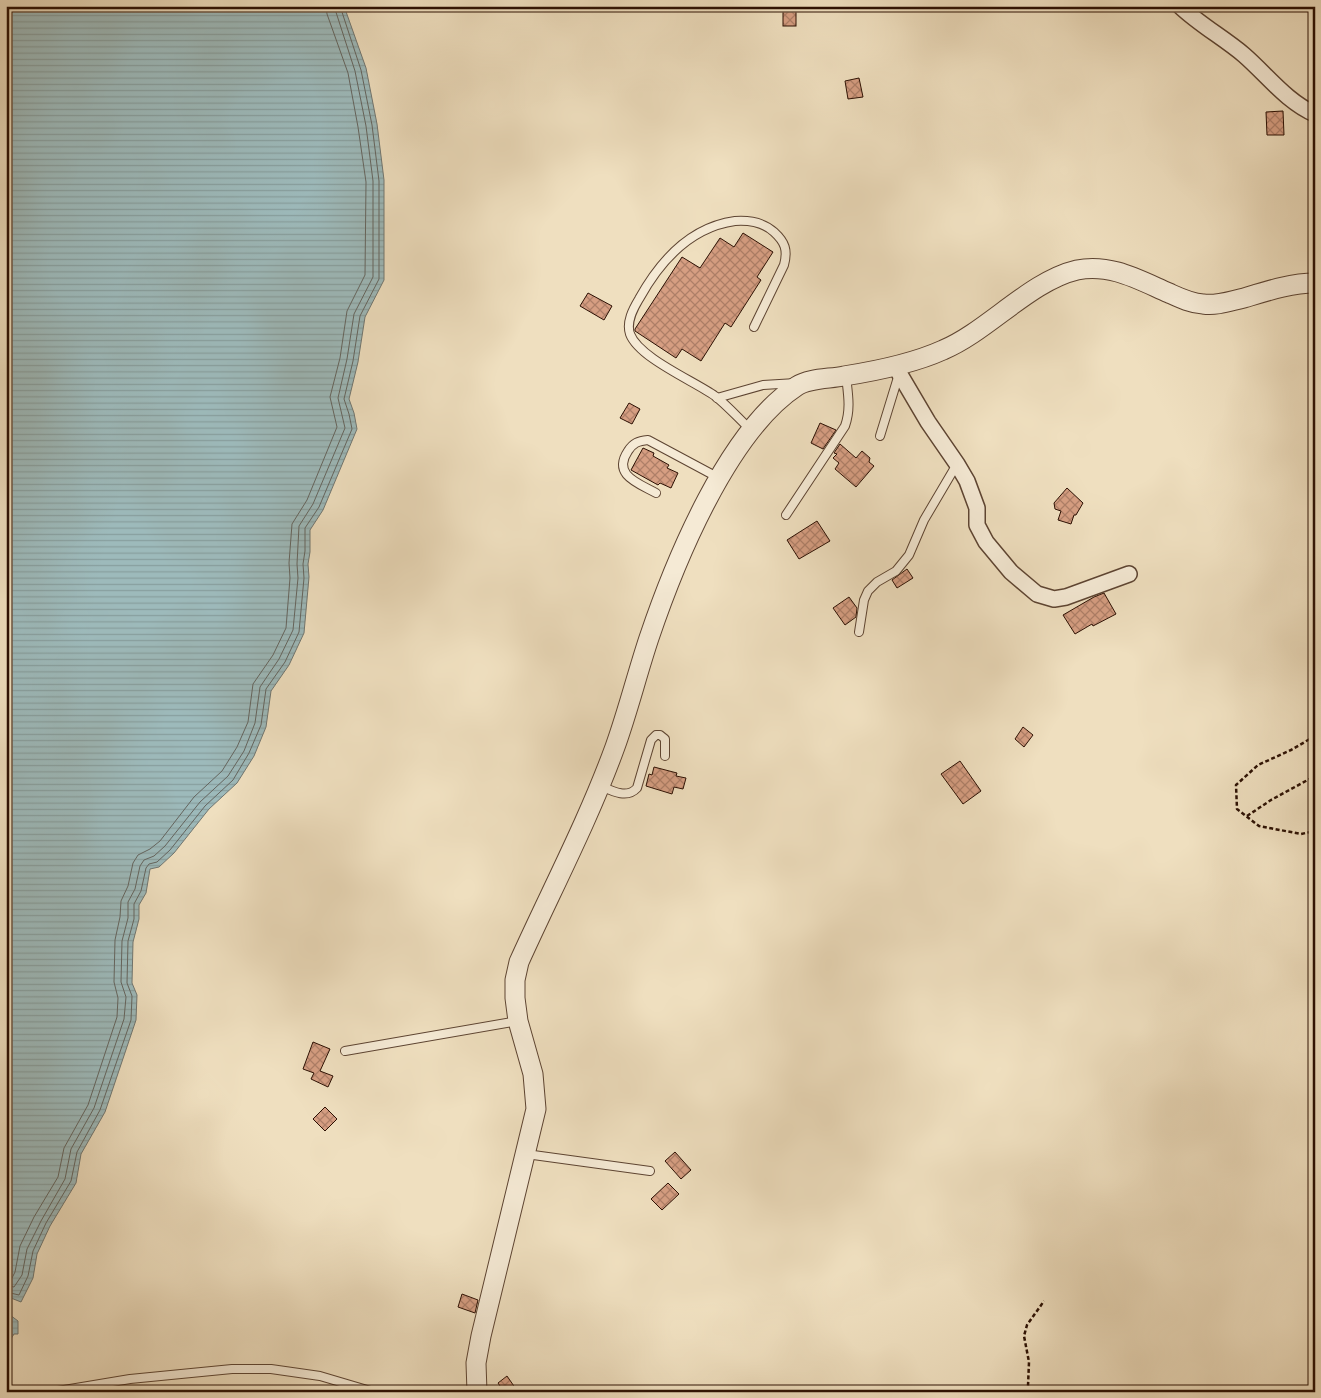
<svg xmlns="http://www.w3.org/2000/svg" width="1321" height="1398" viewBox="0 0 1321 1398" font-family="Cardo,serif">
  <defs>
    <pattern id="water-rules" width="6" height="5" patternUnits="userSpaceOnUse" patternTransform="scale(1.25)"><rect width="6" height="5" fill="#9dbabb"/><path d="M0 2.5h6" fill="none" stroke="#879f9f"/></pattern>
    <pattern id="building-cross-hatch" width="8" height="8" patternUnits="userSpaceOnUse" patternTransform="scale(1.25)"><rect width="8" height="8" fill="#d69e82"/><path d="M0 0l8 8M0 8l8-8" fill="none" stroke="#ae7f68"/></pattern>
  </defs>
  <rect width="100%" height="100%" fill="#efdfbf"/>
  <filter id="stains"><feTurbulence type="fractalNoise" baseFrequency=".004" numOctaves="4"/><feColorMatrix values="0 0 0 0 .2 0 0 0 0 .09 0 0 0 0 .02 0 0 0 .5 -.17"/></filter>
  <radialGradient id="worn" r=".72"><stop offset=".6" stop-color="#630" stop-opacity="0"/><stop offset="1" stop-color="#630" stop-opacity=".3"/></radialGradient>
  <g fill="url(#water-rules)" stroke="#707671">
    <path d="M 6,6 L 344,6 L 366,68 L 377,124 L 384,180 L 384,280 L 365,317 L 358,362 L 349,399 L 354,413 L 357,429 L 323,510 L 310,530 L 310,552 L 308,564 L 309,577 L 304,633 L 289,665 L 271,691 L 266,727 L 254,756 L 237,783 L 209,809 L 174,853 L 159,867 L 150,869 L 146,893 L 139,905 L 139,919 L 133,942 L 132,983 L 137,995 L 136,1020 L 105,1112 L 81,1154 L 76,1183 L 50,1226 L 37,1254 L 33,1278 L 21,1302 L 6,1296 Z"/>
    <path d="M 6,1312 L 18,1321 L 18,1334 L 14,1334 L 6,1347 Z"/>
  </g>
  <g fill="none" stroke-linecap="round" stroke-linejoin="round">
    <g stroke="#64655f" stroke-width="1">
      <path d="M 6,1278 L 12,1278 L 15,1272 L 20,1246 L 34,1217 L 58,1177 L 64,1148 L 88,1105 L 117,1017 L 118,998 L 114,982 L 115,940 L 120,917 L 121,901 L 128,886 L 133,863 L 138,855 L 150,849 L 160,841 L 194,797 L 222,771 L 237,747 L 248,722 L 253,684 L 273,655 L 286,628 L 290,578 L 289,563 L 292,524 L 307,500 L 337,427 L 330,397 L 340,358 L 347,311 L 365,275 L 366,182 L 358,127 L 348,73 L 327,14 L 326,6"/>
      <path d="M 6,1285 L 14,1287 L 22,1275 L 27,1249 L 41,1221 L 65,1179 L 71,1149 L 94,1108 L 124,1019 L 126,997 L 121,982 L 122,941 L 128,918 L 128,902 L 135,889 L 140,866 L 144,860 L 154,856 L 165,846 L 200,802 L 228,776 L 244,751 L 255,723 L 260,687 L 279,659 L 293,630 L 298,578 L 297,564 L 299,526 L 313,504 L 345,428 L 338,398 L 347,359 L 354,314 L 373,277 L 373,181 L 366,126 L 355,71 L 334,6"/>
      <path d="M 6,1292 L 19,1295 L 28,1276 L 33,1251 L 46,1223 L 71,1181 L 77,1152 L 100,1110 L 131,1020 L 132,996 L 127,983 L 128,941 L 134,919 L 134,904 L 141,891 L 146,868 L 149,864 L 157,862 L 170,850 L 205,806 L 233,780 L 249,753 L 261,725 L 266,689 L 285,662 L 299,632 L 304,578 L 303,564 L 305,551 L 305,528 L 319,507 L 352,429 L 349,414 L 344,399 L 353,361 L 360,316 L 379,279 L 379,181 L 372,125 L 361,70 L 340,6"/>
    </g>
  </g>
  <g fill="url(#building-cross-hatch)" stroke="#2c1003">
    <rect x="783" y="6" width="13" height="20"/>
    <path d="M 859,78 L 863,97 L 848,99 L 845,81 Z"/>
    <path d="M 1283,111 L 1284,135 L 1267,135 L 1266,112 Z"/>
    <path d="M 743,233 L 773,252 L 757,277 L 761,280 L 731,327 L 725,323 L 701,361 L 682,349 L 676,358 L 635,331 L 635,329 L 682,257 L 700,268 L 720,238 L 734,247 Z"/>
    <path d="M 588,293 L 612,306 L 604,320 L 580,306 Z"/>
    <path d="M 629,403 L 640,409 L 632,424 L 620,418 Z"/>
    <path d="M 820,423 L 836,430 L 823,449 L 811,443 Z"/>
    <path d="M 840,444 L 856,458 L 862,451 L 870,458 L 869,462 L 874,466 L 856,487 L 835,469 L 839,463 L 833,458 L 837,454 L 834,453 Z"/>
    <path d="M 643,448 L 654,453 L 653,456 L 669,465 L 667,468 L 678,473 L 671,488 L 660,483 L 658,485 L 631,470 Z"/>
    <path d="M 1067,488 L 1083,503 L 1076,515 L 1074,515 L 1071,524 L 1058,520 L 1061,511 L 1055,509 L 1054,503 Z"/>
    <path d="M 817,521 L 830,541 L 799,559 L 787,540 Z"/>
    <path d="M 907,569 L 913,578 L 897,588 L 892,580 Z"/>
    <path d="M 1104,593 L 1116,614 L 1093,626 L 1092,624 L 1075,634 L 1063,615 L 1094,597 Z"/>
    <path d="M 849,597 L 857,608 L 856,617 L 845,625 L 833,608 Z"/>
    <path d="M 1023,727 L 1033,735 L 1024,747 L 1015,739 Z"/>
    <path d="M 960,761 L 981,791 L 963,804 L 941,774 Z"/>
    <path d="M 654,767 L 677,773 L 676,776 L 686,778 L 683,789 L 674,787 L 672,794 L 646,786 L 649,774 L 652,775 Z"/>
    <path d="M 313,1042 L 330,1049 L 320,1071 L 333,1076 L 328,1087 L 311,1079 L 314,1073 L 303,1069 Z"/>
    <path d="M 325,1107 L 337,1119 L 325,1131 L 313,1119 Z"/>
    <path d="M 675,1152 L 691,1170 L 681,1179 L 665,1161 Z"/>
    <path d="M 668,1183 L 679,1194 L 662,1210 L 651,1199 Z"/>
    <path d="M 462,1294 L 478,1300 L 475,1313 L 458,1307 Z"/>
    <path d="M 507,1376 L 518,1392 L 504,1392 L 498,1383 Z"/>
  </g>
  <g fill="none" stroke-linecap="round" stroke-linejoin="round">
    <g stroke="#5d4432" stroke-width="10">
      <g id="service">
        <path d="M 717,398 L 763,385 L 796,383"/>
        <path d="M 751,430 C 739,419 728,406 715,396 C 694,381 639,358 630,334 C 626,322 633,309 639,299 C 660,261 691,227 735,221 C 749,220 763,222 774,232 C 785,242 788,250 784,265 L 754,327"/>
        <path d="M 880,436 L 899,374"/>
        <path d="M 656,493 C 638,483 612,475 628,451 C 633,443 638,441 648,440 L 719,478"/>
        <path d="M 786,515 L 845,426 C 851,409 848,394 846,376"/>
        <path d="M 859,632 L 864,600 L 868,591 L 877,582 L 896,571 L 909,555 L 924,520 L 957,464"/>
        <path d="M 601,786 C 612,791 627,799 637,788 L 651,740 L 656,735 L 660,735 L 665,739 L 665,756"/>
        <path d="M 345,1051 L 518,1021"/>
        <path d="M 526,1154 L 650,1171"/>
        <path d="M 52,1392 L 130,1379 L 232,1369 L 271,1369 L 320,1376 L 374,1392"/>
      </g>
    </g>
    <g stroke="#5d4432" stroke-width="18">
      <g id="minor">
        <path d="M 1180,6 C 1200,25 1224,38 1244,55 C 1267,75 1287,102 1315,114"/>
        <path d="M 895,366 L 928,422 L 957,464 L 967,481 L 977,508 L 977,525 L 986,542 L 1011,572 L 1037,594 L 1054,599 L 1066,597 L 1129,574"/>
      </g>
    </g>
    <g stroke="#5d4432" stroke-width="21">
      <path id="tertiary" d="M 477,1392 L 476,1363 L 481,1336 L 536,1109 L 533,1074 L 518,1021 L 515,998 L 515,980 L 519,962 C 551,891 588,821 615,747 C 628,711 637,674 649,638 C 675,561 728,431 797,386 C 809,378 829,379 844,376 C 876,371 912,364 943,350 C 988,331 1030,281 1077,270 C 1110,263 1139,280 1169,293 C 1180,298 1190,303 1203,304 C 1217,306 1230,301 1244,298 C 1267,291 1291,283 1315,283"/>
    </g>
    <g stroke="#2c1003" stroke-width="2.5" stroke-dasharray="4 2.5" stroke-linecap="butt">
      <path d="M 1315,736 L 1291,750 L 1258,765 L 1236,785 L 1237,809 L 1259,826 L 1301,834 L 1315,831"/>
      <path d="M 1247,816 L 1271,800 L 1315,776"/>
      <path d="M 1026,1392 L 1028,1386 L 1029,1362 L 1024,1336 L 1027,1325 L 1044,1301"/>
    </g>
    <use href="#service" stroke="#f5ead5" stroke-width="8"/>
    <use href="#minor" stroke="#f5ead5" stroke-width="15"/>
    <use href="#tertiary" stroke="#f5ead5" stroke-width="19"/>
  </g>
  <rect width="1321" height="1398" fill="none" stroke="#efdfbf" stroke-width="25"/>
  <rect x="8" y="8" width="1306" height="1383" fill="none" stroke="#2c1003" stroke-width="2.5"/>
  <rect x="12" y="12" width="1296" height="1373" fill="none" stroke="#2c1003"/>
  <rect width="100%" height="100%" filter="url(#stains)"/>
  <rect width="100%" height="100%" fill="url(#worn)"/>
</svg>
